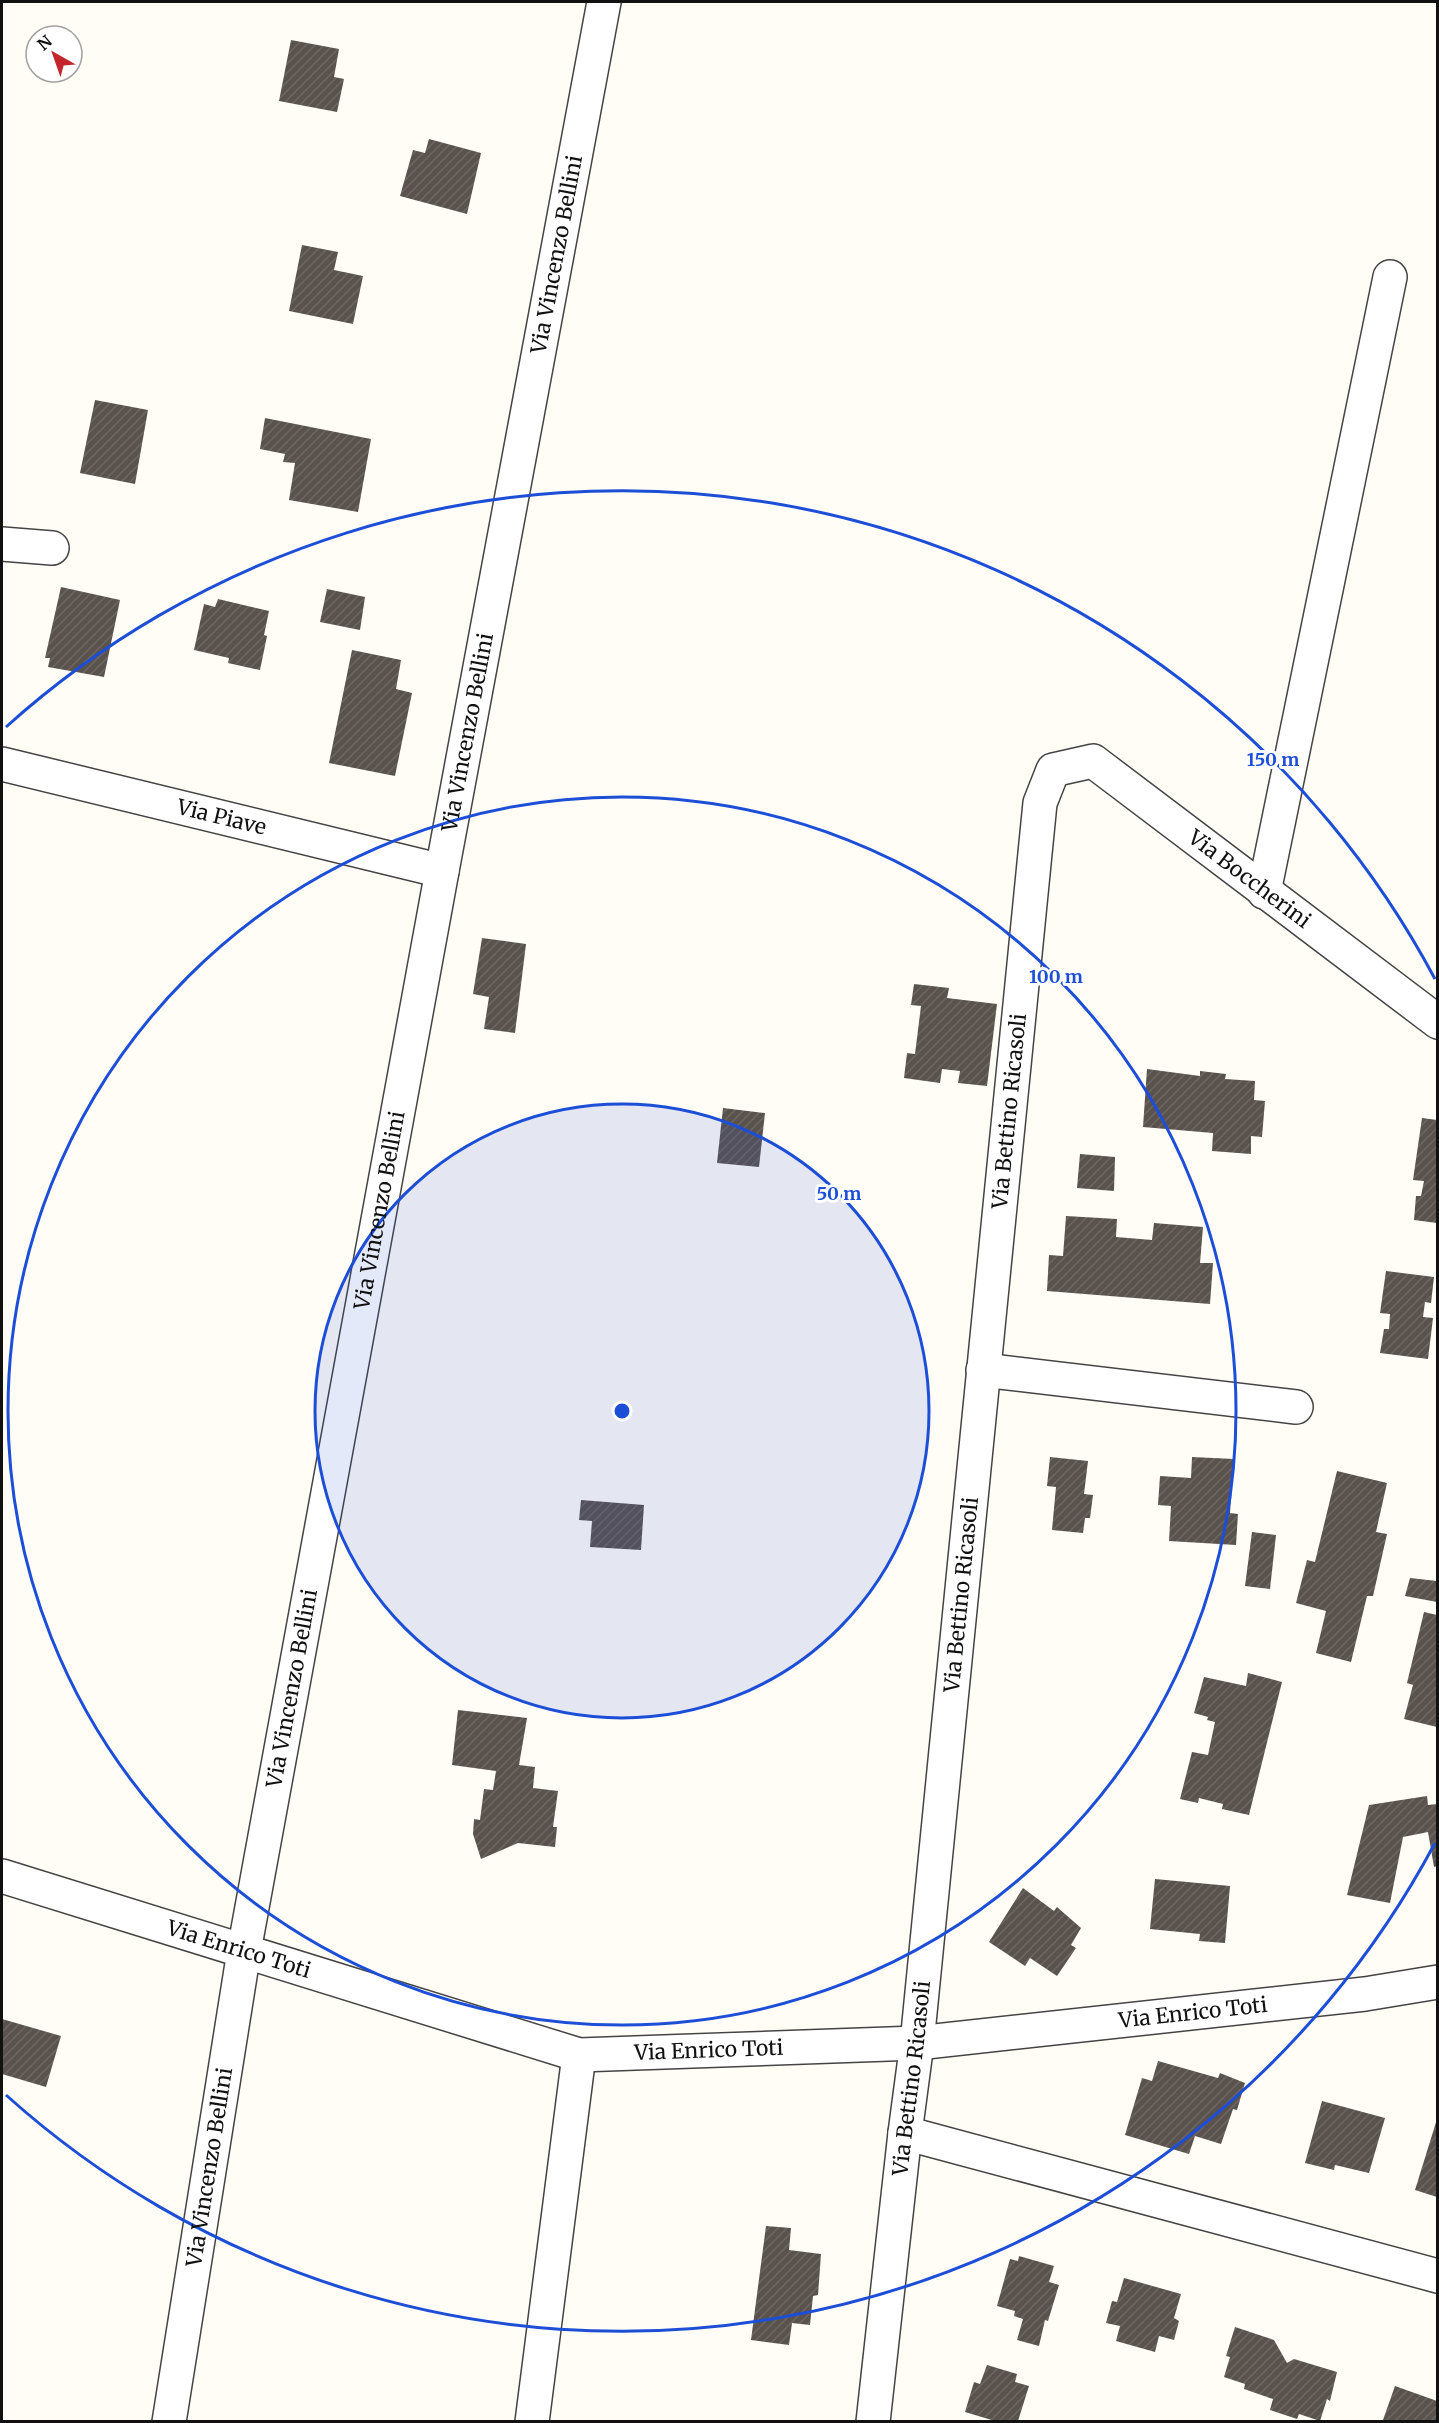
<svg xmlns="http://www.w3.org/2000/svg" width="1439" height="2423" viewBox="0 0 1439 2423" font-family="Merriweather,serif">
  <defs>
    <pattern id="building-hatch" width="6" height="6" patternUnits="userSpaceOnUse" patternTransform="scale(1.5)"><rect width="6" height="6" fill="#5a524d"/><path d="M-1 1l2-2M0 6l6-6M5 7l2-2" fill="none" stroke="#6d6662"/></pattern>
  </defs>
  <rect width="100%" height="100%" fill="#fffdf5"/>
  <g fill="url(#building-hatch)">
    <path d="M 291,40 L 339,49 L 334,77 L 344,79 L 337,112 L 279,101 Z"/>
    <path d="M 429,139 L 481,153 L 467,214 L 400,196 L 413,150 L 425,153 Z"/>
    <path d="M 302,245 L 338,252 L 334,270 L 363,276 L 353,324 L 289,311 Z"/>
    <path d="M 95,400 L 148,410 L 135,484 L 80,473 Z"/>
    <path d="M 265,418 L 371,439 L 358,512 L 289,500 L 295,463 L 283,462 L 285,454 L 260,449 Z"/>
    <path d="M 61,587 L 120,600 L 104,677 L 48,667 L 50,658 L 45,658 Z"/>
    <path d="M 327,589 L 365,597 L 360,630 L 320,622 Z"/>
    <path d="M 218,599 L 269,611 L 264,635 L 267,636 L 260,670 L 228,663 L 229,658 L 194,650 L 204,604 L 215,607 Z"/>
    <path d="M 352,650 L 401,660 L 396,689 L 412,693 L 395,776 L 329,763 Z"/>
    <path d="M 482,938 L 526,944 L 515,1033 L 484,1029 L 489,997 L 473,994 Z"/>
    <path d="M 914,984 L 949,988 L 947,998 L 997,1004 L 987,1086 L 958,1083 L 960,1071 L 942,1069 L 940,1083 L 904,1078 L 907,1053 L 915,1054 L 921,1006 L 911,1005 Z"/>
    <path d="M 1147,1069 L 1200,1076 L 1200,1071 L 1226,1074 L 1225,1079 L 1255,1081 L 1254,1100 L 1265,1101 L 1262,1137 L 1251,1136 L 1251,1154 L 1212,1151 L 1213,1133 L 1143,1127 Z"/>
    <path d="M 723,1108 L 765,1113 L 759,1167 L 717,1163 Z"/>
    <path d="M 1422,1118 L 1437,1120 L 1437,1223 L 1414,1220 L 1416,1196 L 1421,1196 L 1424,1181 L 1413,1180 Z"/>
    <path d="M 1080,1154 L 1115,1157 L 1114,1191 L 1077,1188 Z"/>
    <path d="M 1066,1216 L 1117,1219 L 1116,1237 L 1152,1240 L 1154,1223 L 1203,1227 L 1200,1263 L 1213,1263 L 1210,1304 L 1047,1291 L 1049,1255 L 1063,1256 Z"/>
    <path d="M 1386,1271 L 1434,1277 L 1431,1303 L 1425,1302 L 1423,1317 L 1433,1318 L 1428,1359 L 1380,1353 L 1384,1329 L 1389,1329 L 1390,1314 L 1380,1313 Z"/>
    <path d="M 1050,1457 L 1088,1461 L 1084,1494 L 1093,1495 L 1090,1518 L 1085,1518 L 1083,1533 L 1052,1530 L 1056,1487 L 1047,1486 Z"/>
    <path d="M 1192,1457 L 1234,1459 L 1230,1513 L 1238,1514 L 1236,1545 L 1169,1541 L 1171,1506 L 1158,1505 L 1160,1476 L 1191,1478 Z"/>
    <path d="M 1337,1471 L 1387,1483 L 1376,1532 L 1387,1534 L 1373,1596 L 1367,1596 L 1351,1662 L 1316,1653 L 1326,1611 L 1296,1603 L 1307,1560 L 1315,1562 Z"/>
    <path d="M 581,1500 L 644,1505 L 641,1550 L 590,1547 L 592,1521 L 579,1520 Z"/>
    <path d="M 1252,1532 L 1276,1535 L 1270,1589 L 1245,1586 Z"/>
    <path d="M 1410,1578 L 1437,1581 L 1437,1602 L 1405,1596 Z"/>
    <path d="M 1424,1612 L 1437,1615 L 1437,1727 L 1404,1719 L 1413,1685 L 1407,1683 Z"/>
    <path d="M 1248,1673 L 1282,1682 L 1249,1815 L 1222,1809 L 1223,1804 L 1199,1798 L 1198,1803 L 1180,1799 L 1192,1752 L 1208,1755 L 1215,1722 L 1207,1720 L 1208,1717 L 1194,1713 L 1204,1677 L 1246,1686 Z"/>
    <path d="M 458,1710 L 527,1718 L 519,1765 L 535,1767 L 533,1788 L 558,1791 L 553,1827 L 557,1827 L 555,1847 L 518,1843 L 481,1859 L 473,1834 L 474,1819 L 480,1820 L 484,1789 L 493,1790 L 496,1771 L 452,1765 Z"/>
    <path d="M 1427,1796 L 1428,1805 L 1437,1804 L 1437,1866 L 1434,1867 L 1428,1832 L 1403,1837 L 1390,1903 L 1347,1895 L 1369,1805 Z"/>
    <path d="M 1155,1879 L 1230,1886 L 1225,1943 L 1199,1941 L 1200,1934 L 1150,1929 Z"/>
    <path d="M 1023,1888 L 1054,1911 L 1057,1907 L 1081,1928 L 1071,1945 L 1076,1948 L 1057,1976 L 1030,1958 L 1025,1966 L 989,1942 Z"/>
    <path d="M 2,2019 L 61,2036 L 46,2087 L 2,2074 Z"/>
    <path d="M 1158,2061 L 1218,2078 L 1220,2073 L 1245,2083 L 1237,2110 L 1233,2109 L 1221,2144 L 1195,2136 L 1189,2154 L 1125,2135 L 1142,2078 L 1152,2081 Z"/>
    <path d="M 1322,2101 L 1385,2118 L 1369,2173 L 1335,2165 L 1334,2170 L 1305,2163 Z"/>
    <path d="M 1437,2119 L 1437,2197 L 1415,2190 Z"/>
    <path d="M 766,2226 L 791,2228 L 789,2250 L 821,2254 L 818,2295 L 813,2296 L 810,2325 L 792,2323 L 789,2345 L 751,2340 Z"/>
    <path d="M 1019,2256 L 1054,2266 L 1049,2282 L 1059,2285 L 1048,2321 L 1045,2320 L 1039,2346 L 1017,2340 L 1023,2319 L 1014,2316 L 1015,2311 L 997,2306 L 1010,2259 L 1018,2261 Z"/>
    <path d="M 1124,2278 L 1181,2294 L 1174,2318 L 1179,2321 L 1174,2340 L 1159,2336 L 1155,2352 L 1116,2341 L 1120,2326 L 1106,2323 L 1112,2301 L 1117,2302 Z"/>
    <path d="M 1235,2327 L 1274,2340 L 1287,2363 L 1294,2359 L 1337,2372 L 1330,2401 L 1327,2399 L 1320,2421 L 1299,2414 L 1297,2419 L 1270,2410 L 1273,2399 L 1244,2389 L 1245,2384 L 1224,2377 L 1230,2357 L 1226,2356 Z"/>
    <path d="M 987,2365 L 1017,2374 L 1015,2382 L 1029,2386 L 1018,2421 L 995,2421 L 965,2412 L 974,2382 L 980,2384 Z"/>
    <path d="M 1395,2386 L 1437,2401 L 1437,2421 L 1383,2420 Z"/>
  </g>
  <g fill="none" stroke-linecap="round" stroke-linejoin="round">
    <g stroke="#444" stroke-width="36">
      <g id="street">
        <path d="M 2,544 L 52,548"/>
        <path id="s1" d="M 2,764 L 442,871"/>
        <path d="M 1264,892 L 1390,277"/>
        <path d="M 983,1370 L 1296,1407"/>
        <path id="s2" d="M 2,1876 L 579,2055 L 917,2043 L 1365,1994 L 1438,1982"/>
        <path d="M 905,2133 L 1438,2276"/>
        <path id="s3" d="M 169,2422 L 244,1951 L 442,871 L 604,2"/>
        <path d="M 532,2422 L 579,2055"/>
        <path id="s4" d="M 873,2422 L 905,2133 L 917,2043 L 1040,803 L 1053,770 L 1093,761 L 1438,1022"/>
      </g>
    </g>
    <use href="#street" stroke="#fff" stroke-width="33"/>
  </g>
  <circle cx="622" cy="1411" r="307" fill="#1d4ed8" fill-opacity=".12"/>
  <g fill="none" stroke="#1d4ed8" stroke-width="3">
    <circle cx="622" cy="1411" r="307"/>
    <circle cx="622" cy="1411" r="614"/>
    <path d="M1435 1843A921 921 0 0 1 6 2095M6 727A921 921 0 0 1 1435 979"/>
  </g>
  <g text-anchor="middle" stroke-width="6" stroke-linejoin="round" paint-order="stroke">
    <g font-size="21" fill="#111" stroke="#fff">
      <text dy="7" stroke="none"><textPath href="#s3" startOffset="2202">Via Vincenzo Bellini</textPath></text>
      <text dy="7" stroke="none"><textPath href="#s3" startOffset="1716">Via Vincenzo Bellini</textPath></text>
      <text dy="7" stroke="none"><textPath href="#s1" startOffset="226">Via Piave</textPath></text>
      <text dy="7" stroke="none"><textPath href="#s4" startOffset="1900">Via Boccherini</textPath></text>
      <text dy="7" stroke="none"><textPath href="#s4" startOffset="1318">Via Bettino Ricasoli</textPath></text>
      <text dy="7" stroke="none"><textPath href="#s3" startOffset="1230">Via Vincenzo Bellini</textPath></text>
      <text dy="7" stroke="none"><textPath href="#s4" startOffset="832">Via Bettino Ricasoli</textPath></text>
      <text dy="7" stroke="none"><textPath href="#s3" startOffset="744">Via Vincenzo Bellini</textPath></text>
      <text dy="7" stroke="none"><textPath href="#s2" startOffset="248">Via Enrico Toti</textPath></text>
      <text dy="7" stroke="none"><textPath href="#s2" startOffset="1220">Via Enrico Toti</textPath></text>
      <text dy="7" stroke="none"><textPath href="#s2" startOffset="734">Via Enrico Toti</textPath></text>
      <text dy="7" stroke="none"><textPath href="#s4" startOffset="346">Via Bettino Ricasoli</textPath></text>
      <text dy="7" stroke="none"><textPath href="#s3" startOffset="258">Via Vincenzo Bellini</textPath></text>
    </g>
  </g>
  <circle cx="622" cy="1411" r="9" fill="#1d4ed8" stroke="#fff" stroke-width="3"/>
  <g font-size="18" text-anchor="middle" font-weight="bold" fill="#1d4ed8" stroke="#fff" stroke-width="6" stroke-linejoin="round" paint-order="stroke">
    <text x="1273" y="766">150 m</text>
    <text x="1056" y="983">100 m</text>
    <text x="839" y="1200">50 m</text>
  </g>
  <rect width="1439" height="2423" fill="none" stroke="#111111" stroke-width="6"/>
  <g transform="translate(54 54) rotate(320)"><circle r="28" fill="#ffffff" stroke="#a0a0a0" stroke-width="1.5"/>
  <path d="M0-4.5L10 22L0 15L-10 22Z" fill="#c4262e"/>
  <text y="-9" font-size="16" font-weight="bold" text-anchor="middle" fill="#111111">N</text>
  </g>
</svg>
